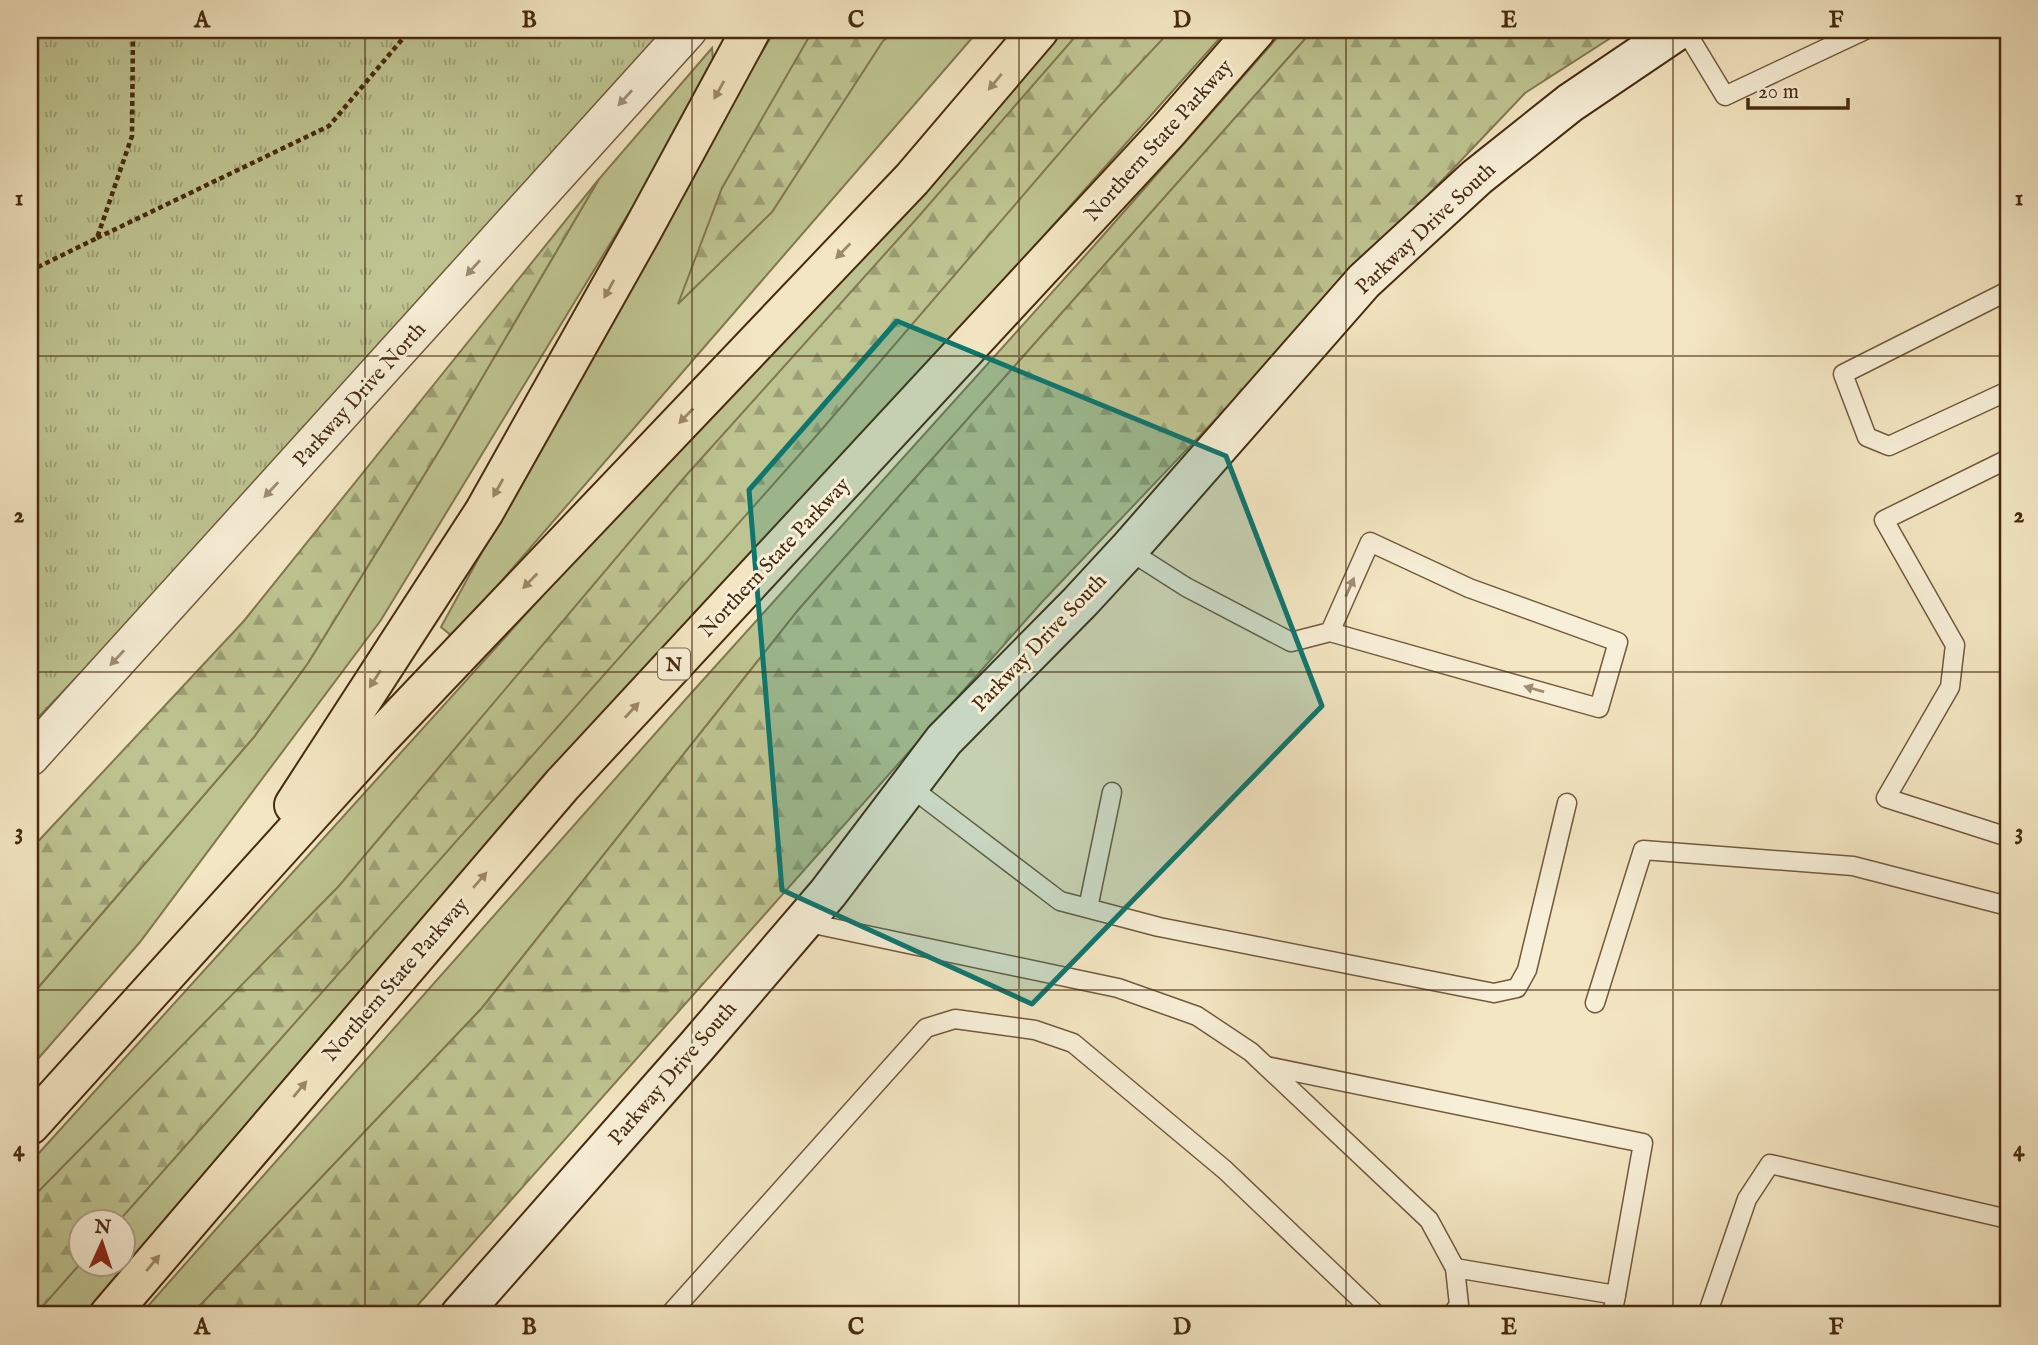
<svg xmlns="http://www.w3.org/2000/svg" width="2038" height="1345" viewBox="0 0 2038 1345" font-family="'IM FELL English',serif">
  <defs>
    <pattern id="forest-firs" width="22" height="20" patternUnits="userSpaceOnUse" patternTransform="scale(1.75)"><rect width="22" height="20" fill="#bec491"/><path d="M5 1l3.5 6h-7zM16 11l3.5 6h-7z" fill="#9c9f75"/></pattern>
    <pattern id="park-tufts" width="24" height="20" patternUnits="userSpaceOnUse" patternTransform="scale(1.75)"><rect width="24" height="20" fill="#bec491"/><path d="M3 7l-1-3M5 7V3M7 7l1-3M15 17l-1-3M17 17v-4M19 17l1-3" fill="none" stroke="#9c9f75"/></pattern>
  </defs>
  <rect width="100%" height="100%" fill="#f3e6c2"/>
  <filter id="stains"><feTurbulence type="fractalNoise" baseFrequency=".00286" numOctaves="4"/><feColorMatrix values="0 0 0 0 .2 0 0 0 0 .09 0 0 0 0 .02 0 0 0 .5 -.17"/></filter>
  <radialGradient id="worn" r=".72"><stop offset=".6" stop-color="#630" stop-opacity="0"/><stop offset="1" stop-color="#630" stop-opacity=".3"/></radialGradient>
  <g fill="#bec491" stroke="#827850" stroke-width="2" fill-rule="evenodd">
    <path d="M 775,30 L 979,30 L 453,637 L 441,627 L 679,192 Z"/>
    <path d="M 1054,30 L 1227,30 L 965,324 L 516,808 L 83,1315 L 30,1315 L 30,1163 ZM 80,1222 L 122,1222 L 122,1264 L 80,1264 Z"/>
    <path d="M 1284,30 L 1313,30 L 799,609 L 481,1009 L 191,1315 L 140,1315 L 685,700 L 1092,248 Z"/>
    <path d="M 712,48 L 714,73 L 381,620 L 140,942 L 30,1068 L 30,997 L 254,737 L 308,663 L 442,446 L 599,179 Z"/>
  </g>
  <g fill="url(#forest-firs)" stroke="#827850" stroke-width="2">
    <path d="M 813,30 L 897,30 L 883,41 L 772,212 L 678,304 L 722,188 Z"/>
    <path d="M 1081,30 L 1171,30 L 1099,107 L 817,435 L 118,1222 L 80,1222 L 80,1264 L 35,1315 L 30,1315 L 30,1200 L 338,887 L 682,480 L 919,216 Z"/>
    <path d="M 1313,30 L 1623,30 L 1525,93 L 1042,602 L 409,1315 L 191,1315 L 481,1009 L 799,609 Z"/>
    <path d="M 599,179 L 442,446 L 308,663 L 254,737 L 30,997 L 30,850 L 243,622 Z"/>
  </g>
  <path fill="url(#park-tufts)" stroke="#827850" stroke-width="2" d="M 30,30 L 664,30 L 132,619 L 30,726 Z"/>
  <g fill="none" stroke-linecap="round" stroke-linejoin="round">
    <g stroke="#725a3c" stroke-width="21">
      <g id="lane">
        <path d="M 1685,30 L 1725,96 L 1865,30"/>
        <path d="M 2008,291 L 1843,374 L 1867,437 L 1889,446 L 2008,391"/>
        <path d="M 2008,459 L 1884,520 L 1955,645 L 1950,687 L 1886,798 L 2008,837"/>
        <path d="M 1128,550 L 1186,587 L 1291,642 L 1330,632 L 1599,708 L 1618,642 L 1469,588 L 1370,542 L 1330,632"/>
        <path d="M 909,786 L 1060,901 L 1159,927 L 1494,993 L 1517,988 L 1527,970 L 1567,803"/>
        <path d="M 1088,908 L 1112,792"/>
        <path d="M 804,922 L 1118,988 L 1197,1016 L 1251,1052 L 1429,1220 L 1455,1268 L 1459,1305 L 1451,1315"/>
        <path d="M 1595,1003 L 1643,850 L 1853,866 L 2008,906"/>
        <path d="M 1266,1066 L 1643,1143 L 1616,1295 L 1455,1268"/>
        <path d="M 669,1315 L 926,1028 L 955,1019 L 1035,1030 L 1073,1043 L 1225,1170 L 1377,1315"/>
        <path d="M 1612,1315 L 1616,1295"/>
        <path d="M 1707,1315 L 1747,1199 L 1770,1164 L 2008,1219"/>
      </g>
    </g>
    <g stroke="#725a3c" stroke-width="40">
      <path id="street" d="M 30,757 L 688,30"/>
    </g>
    <g stroke="#472b0f" stroke-width="42">
      <path id="secondary" d="M 460,1315 L 697,1046 L 828,893 L 944,740 L 1080,602 L 1128,550 L 1364,281 L 1477,177 L 1570,103 L 1678,30"/>
    </g>
    <g stroke="#472b0f" stroke-width="42">
      <g id="highway">
        <path d="M 294,805 L 484,512 L 642,231 L 751,30"/>
        <path d="M 30,1125 L 376,742 L 912,179 L 1039,30"/>
        <path d="M 109,1315 L 562,785 L 1168,131 L 1256,30"/>
      </g>
    </g>
    <g stroke="#472b0f" stroke-width="4.5" stroke-dasharray="5 3.5" stroke-linecap="butt">
      <path d="M 97,238 L 329,126 L 410,30"/>
      <path d="M 30,271 L 97,238 L 132,136 L 133,30"/>
    </g>
    <use href="#lane" stroke="#f7efd7" stroke-width="18"/>
    <use href="#street" stroke="#f7efd7" stroke-width="37"/>
    <use href="#secondary" stroke="#f7efd7" stroke-width="38"/>
    <use href="#highway" stroke="#f3e6c2" stroke-width="38"/>
  </g>
  <defs><path id="oneway-solid" d="M-6-.8H1V-3.2L6.5 0L1 3.2V.8H-6Z" transform="scale(1.75)"/></defs>
  <g fill="#9d8868">
    <use href="#oneway-solid" transform="translate(995 82) rotate(130)"/>
    <use href="#oneway-solid" transform="translate(719 90) rotate(119)"/>
    <use href="#oneway-solid" transform="translate(843 251) rotate(134)"/>
    <use href="#oneway-solid" transform="translate(609 289) rotate(119)"/>
    <use href="#oneway-solid" transform="translate(686 416) rotate(134)"/>
    <use href="#oneway-solid" transform="translate(498 488) rotate(119)"/>
    <use href="#oneway-solid" transform="translate(530 581) rotate(134)"/>
    <use href="#oneway-solid" transform="translate(375 679) rotate(123)"/>
    <use href="#oneway-solid" transform="translate(632 710) rotate(-47)"/>
    <use href="#oneway-solid" transform="translate(480 880) rotate(-49)"/>
    <use href="#oneway-solid" transform="translate(300 1089) rotate(-50)"/>
    <use href="#oneway-solid" transform="translate(153 1263) rotate(-50)"/>
  </g>
  <g fill="#9f8d73">
    <use href="#oneway-solid" transform="translate(625 98) rotate(132)"/>
    <use href="#oneway-solid" transform="translate(473 268) rotate(132)"/>
    <use href="#oneway-solid" transform="translate(271 490) rotate(133)"/>
    <use href="#oneway-solid" transform="translate(1350 587) rotate(-66)"/>
    <use href="#oneway-solid" transform="translate(117 658) rotate(133)"/>
    <use href="#oneway-solid" transform="translate(1534 689) rotate(-164)"/>
  </g>
  <path fill="#0f766e" fill-opacity="0.2" stroke="#0f766e" stroke-width="5" stroke-linejoin="round" d="M 897,321 L 1226,456 L 1322,706 L 1032,1004 L 782,890 L 749,490 Z"/>
  <path fill="none" stroke="#472b0f" stroke-width="2" stroke-opacity="0.55" d="M 365,30 L 365,1315M 692,30 L 692,1315M 1019,30 L 1019,1315M 1346,30 L 1346,1315M 1673,30 L 1673,1315M 30,356 L 2008,356M 30,672 L 2008,672M 30,990 L 2008,990"/>
  <g text-anchor="middle" stroke-width="6" stroke-linejoin="round" paint-order="stroke">
    <rect fill="#f7efd7" stroke="#7c664b" stroke-width="2" x="658" y="648.5" width="32" height="31" rx="5"/>
    <g font-size="19" font-weight="bold" fill="#472b0f">
      <text x="674" y="671">N</text>
    </g>
    <g font-size="21" fill="#472b0f" stroke="#f7efd7">
      <text transform="translate(1158 140) rotate(-48)" y="7">Northern State Parkway</text>
      <text transform="translate(1425 228) rotate(-43)" y="7">Parkway Drive South</text>
      <text transform="translate(359 394) rotate(-48)" y="7">Parkway Drive North</text>
      <text transform="translate(774 557) rotate(-47)" y="7">Northern State Parkway</text>
      <text transform="translate(1039 642) rotate(-46)" y="7">Parkway Drive South</text>
      <text transform="translate(395 979) rotate(-49)" y="7">Northern State Parkway</text>
      <text transform="translate(672 1073) rotate(-49)" y="7">Parkway Drive South</text>
    </g>
  </g>
  <rect width="2038" height="1345" fill="none" stroke="#f3e6c2" stroke-width="77"/>
  <g transform="translate(102 1243) rotate(3)"><circle r="33" fill="#f7efd7" stroke="#b1a187" stroke-width="2"/>
  <path d="M0-5L12 26L0 18L-12 26Z" fill="#8f2418"/>
  <text y="-10" font-size="19" font-weight="bold" text-anchor="middle" fill="#472b0f">N</text>
  </g>
  <path d="M1748 98v10h100v-10" fill="none" stroke="#472b0f" stroke-width="3.5"/>
  <text x="1758" y="98" font-size="21" fill="#472b0f" stroke="#f7efd7" stroke-width="5" paint-order="stroke">20 m</text>
  <rect x="38" y="38" width="1962" height="1268" fill="none" stroke="#472b0f" stroke-width="2.5"/>
  <g font-size="23" text-anchor="middle" font-weight="bold" fill="#472b0f">
    <text x="202" y="27">A</text>
    <text x="529" y="27">B</text>
    <text x="856" y="27">C</text>
    <text x="1182" y="27">D</text>
    <text x="1509" y="27">E</text>
    <text x="1836" y="27">F</text>
    <text x="19" y="205">1</text>
    <text x="2019" y="205">1</text>
    <text x="19" y="522">2</text>
    <text x="2019" y="522">2</text>
    <text x="19" y="839">3</text>
    <text x="2019" y="839">3</text>
    <text x="19" y="1156">4</text>
    <text x="2019" y="1156">4</text>
    <text x="202" y="1334">A</text>
    <text x="529" y="1334">B</text>
    <text x="856" y="1334">C</text>
    <text x="1182" y="1334">D</text>
    <text x="1509" y="1334">E</text>
    <text x="1836" y="1334">F</text>
  </g>
  <rect width="100%" height="100%" filter="url(#stains)"/>
  <rect width="100%" height="100%" fill="url(#worn)"/>
</svg>
